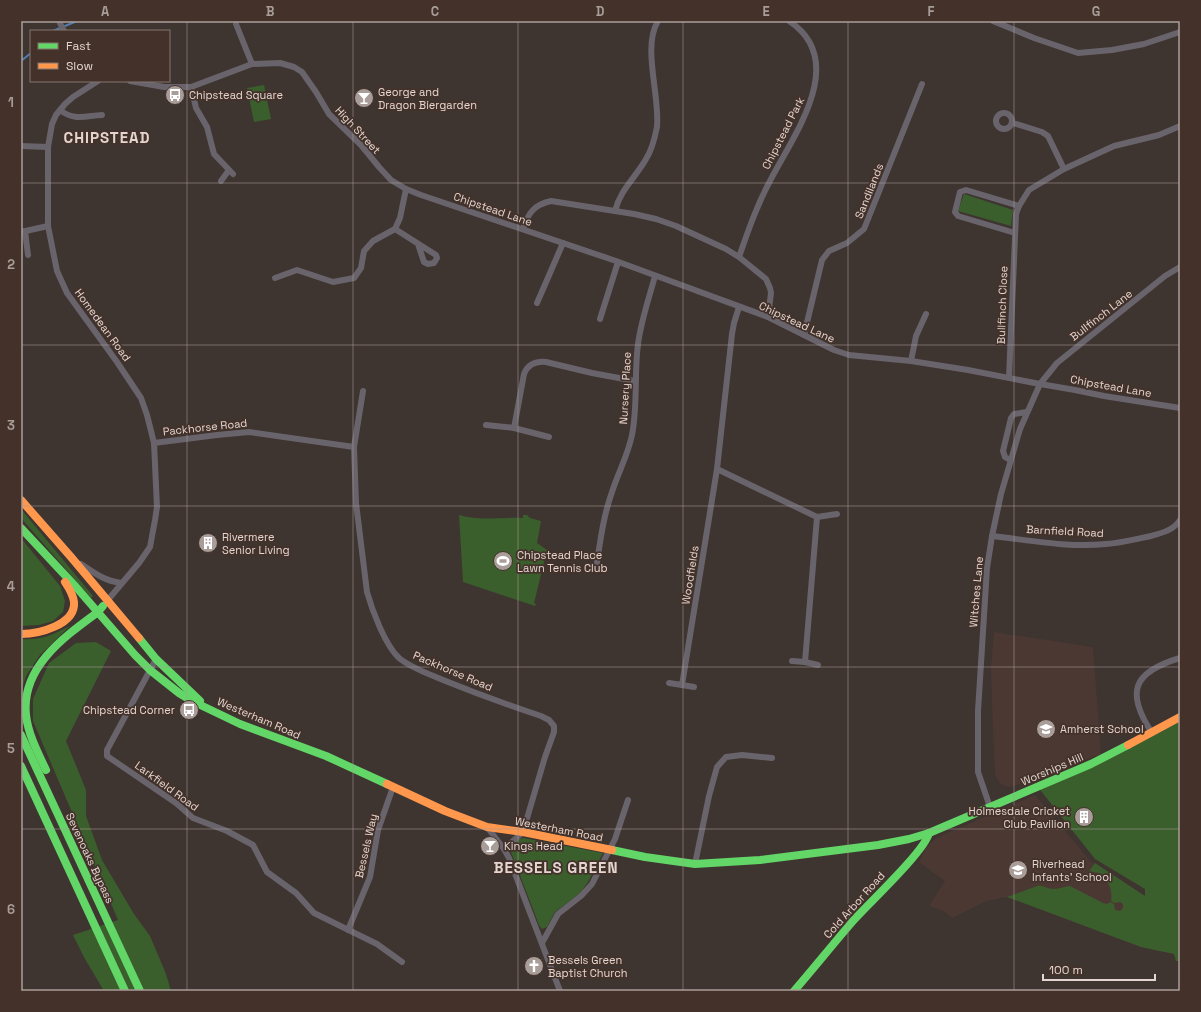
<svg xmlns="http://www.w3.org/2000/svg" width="1201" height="1012" viewBox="0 0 1201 1012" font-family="'Space Grotesk',sans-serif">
  <rect width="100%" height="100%" fill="#3e3430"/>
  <g fill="#4b3833">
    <path d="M 994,632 L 1093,647 L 1101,754 L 1011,787 L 1004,786 L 999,782 L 995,775 L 992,704 L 991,668 Z"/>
    <path d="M 1035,795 L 1091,862 L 1118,878 L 1170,917 L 1174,954 L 1141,947 L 1007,897 L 987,901 L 952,918 L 942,910 L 929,906 L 945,881 L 919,862 L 926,848 L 936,838 Z"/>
  </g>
  <g fill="#3b5e2d">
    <path d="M 264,85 L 271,119 L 254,122 L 247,88 Z"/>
    <path d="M 964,194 L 1013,210 L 1011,226 L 958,211 Z"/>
    <path d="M 21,509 L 93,596 L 91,598 L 21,518 Z"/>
    <path d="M 459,515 C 478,521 502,517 523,518 L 523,515 L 527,515 L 530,518 L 541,521 L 537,543 L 547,550 L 534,603 L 536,604 L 535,606 L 463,582 Z"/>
    <path d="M 21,538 L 60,586 L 65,601 L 63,612 L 53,621 L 39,625 L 21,626 Z"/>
    <path d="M 71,625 L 40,655 L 26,676 L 21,691 L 21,639 C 40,641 55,634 71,625 Z"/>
    <path d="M 96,642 L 111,651 L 66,741 L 86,790 L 86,816 L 102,860 L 134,914 L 150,936 L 166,974 L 171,991 L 104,991 L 85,959 L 73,935 L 118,920 L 33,721 L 33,699 L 49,663 L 76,643 Z"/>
    <path d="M 1180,716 L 1180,961 L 1176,961 L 1174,954 L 1141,947 L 1007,897 L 1037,886 C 1044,885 1047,889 1054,889 C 1060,889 1065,886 1070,886 L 1103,903 L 1107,904 L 1110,902 L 1114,904 L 1115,910 L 1120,911 L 1123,908 L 1123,904 L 1120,902 L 1114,903 L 1111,901 C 1114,887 1103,866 1087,874 L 1095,863 L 1145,896 L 1145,889 L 1095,859 L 1037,786 Z"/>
    <path d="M 524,838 L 603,853 L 588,882 L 579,894 L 555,912 L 547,927 L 542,929 L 539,925 L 511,852 L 513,843 L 519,839 Z"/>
  </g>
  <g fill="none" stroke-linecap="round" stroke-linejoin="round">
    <g stroke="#4e7eb4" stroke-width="2">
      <path d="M 53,31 L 77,21"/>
      <path d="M 21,61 L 31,53"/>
    </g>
    <g stroke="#69646c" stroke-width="6">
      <path d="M 59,21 L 64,31"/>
      <path d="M 993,21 L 1034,38 L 1078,53 L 1112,50 L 1144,44 L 1180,32"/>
      <path d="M 236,24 L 252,64"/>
      <path d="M 98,81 L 73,97 L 65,104 L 56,115 L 52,124 L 48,147 L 48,226 L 57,271 L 67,293 L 117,362 L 141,398 L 147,415 L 154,443 L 157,507 L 155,520 L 150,547 L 139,563 L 107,601"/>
      <path d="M 130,81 L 164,87 L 191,87 L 252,64 L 280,63 L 294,67 L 302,72 L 316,92 L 329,114 L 361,145 L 379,167 L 391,180 L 406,189 L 421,195 L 616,261 L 768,317 L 834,350 L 849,355 L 911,361 L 968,370 L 1040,384 L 1075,390 L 1104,396 L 1180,408"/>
      <path d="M 191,87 L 196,108 L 207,127 L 214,154 L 233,174"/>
      <path d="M 60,110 C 74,121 85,116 102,115"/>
      <circle cx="1004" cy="121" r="8"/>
      <path d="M 1013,123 L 1042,132 L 1048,136 L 1064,169"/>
      <path d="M 21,146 L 48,147"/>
      <path d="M 221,181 L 229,170"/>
      <path d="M 615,211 C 620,190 636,177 646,159 C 652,150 655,137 657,127 C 660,95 642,47 658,21"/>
      <path d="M 395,229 L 436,255 L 437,258 L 434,263 L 428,264 L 424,262 L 418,244"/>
      <path d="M 523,229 C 528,214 533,205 551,201 L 634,214 L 656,219 L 676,226 L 726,249 L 739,257 L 766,279 L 770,288 L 771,293 L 768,317"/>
      <path d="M 25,231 L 28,255"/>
      <path d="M 21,232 L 48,226"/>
      <path d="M 1015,233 L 958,216 L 955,212 L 960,192 L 966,190 L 1019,206"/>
      <path d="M 739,257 C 748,231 757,205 770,181 C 793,136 850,61 789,21"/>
      <path d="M 275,278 L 297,270 L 333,282 L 354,278 L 361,268 L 364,251 L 373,241 L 395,229 L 400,218 L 406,189"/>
      <path d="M 537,303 L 563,243"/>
      <path d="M 739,307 L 734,323 L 732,334 L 717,469 L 817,517 L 805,662 L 818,665"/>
      <path d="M 600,319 L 618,262"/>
      <path d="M 804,335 L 822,260 L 829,251 L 847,243 L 864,229 L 922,84"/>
      <path d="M 911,361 L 916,336 L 926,314"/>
      <path d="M 1009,378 L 1016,214 L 1019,206 L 1029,190 L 1064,169 L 1114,146 L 1159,135 L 1180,126"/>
      <path d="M 486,425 L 514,428 L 549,437"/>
      <path d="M 514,428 L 524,374 C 528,364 536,361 546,362 L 592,373 L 635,381"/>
      <path d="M 154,443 L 217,435 L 249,432 L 354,447 L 356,503 L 367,592 C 372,610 385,645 399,658 C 411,668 429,674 443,680 C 475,693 508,705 541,716 L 549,720 L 554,726 L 554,732 L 545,757 L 523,832 L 504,849"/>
      <path d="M 354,447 L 363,391"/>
      <path d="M 1010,460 L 1005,457 L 1003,451 L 1011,418 L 1014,414 L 1027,412"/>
      <path d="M 817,517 L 837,514"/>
      <path d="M 992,536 C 1028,540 1069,548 1106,544 C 1121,543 1136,539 1151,536 C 1162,533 1174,530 1180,520"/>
      <path d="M 81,564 C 94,573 105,581 121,583"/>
      <path d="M 596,569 C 600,543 603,517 612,492 C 618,473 628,455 632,435 C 638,405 634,374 638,344 C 641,321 649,298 655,276"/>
      <path d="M 156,659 L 107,750 L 107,756 L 176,803 L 193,818 L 227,831 L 253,845 L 267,872 L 296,893 L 314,913 L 377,944 L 402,962"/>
      <path d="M 792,661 L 805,662"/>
      <path d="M 669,683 L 682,685 L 717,469"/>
      <path d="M 682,685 L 694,687"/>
      <path d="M 1152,733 C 1125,692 1133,672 1180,658"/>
      <path d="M 990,807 L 978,772 L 978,711 L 987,568 L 992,536 L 1001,494 L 1020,429 L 1040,384 L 1057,363 L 1165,276 L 1180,267"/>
      <path d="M 487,827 L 504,849 L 509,858 L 560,991"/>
      <path d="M 695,864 L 709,796 L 717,767 L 726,757 L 742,755 L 772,758"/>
      <path d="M 348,930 L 370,877 L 378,830 L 393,787"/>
      <path d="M 542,943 L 558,914 L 581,896 L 592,884 L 615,839 L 628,800"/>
    </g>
    <g stroke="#63d668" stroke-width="8">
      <path d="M 21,528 L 76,587 L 135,655 L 150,670 L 179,693 L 192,701 L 240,724 L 326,756 L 387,784"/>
      <path d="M 139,638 L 156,659 L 200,701"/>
      <path d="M 21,735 L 140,991"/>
      <path d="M 21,766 L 125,991"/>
      <path d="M 46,770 C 38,753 28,734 26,715 C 21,667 64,637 98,612 L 103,606"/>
      <path d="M 612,850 L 645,857 L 695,864 L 760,860 L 878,845 L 909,839 L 929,833 L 1091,764 L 1128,745"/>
      <path d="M 794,991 C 814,968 833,944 853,921 C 868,904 925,851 929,833"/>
    </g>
    <g stroke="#ff974d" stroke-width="8">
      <path d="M 21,500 L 71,557 L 139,638"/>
      <path d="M 21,634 C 38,634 76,625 74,602 C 73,594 69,588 65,582"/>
      <path d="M 1128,745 L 1180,717"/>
      <path d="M 387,784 L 445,811 L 487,827 L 523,832 L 612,850"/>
    </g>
  </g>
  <path fill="none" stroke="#a99d99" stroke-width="1" stroke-opacity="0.55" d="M 187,21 L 187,991M 353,21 L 353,991M 518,21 L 518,991M 683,21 L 683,991M 848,21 L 848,991M 1014,21 L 1014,991M 21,183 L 1180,183M 21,345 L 1180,345M 21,506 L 1180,506M 21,667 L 1180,667M 21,829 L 1180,829"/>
  <defs>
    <g id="bus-disc" transform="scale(1)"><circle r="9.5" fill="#a99d99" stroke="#44322a"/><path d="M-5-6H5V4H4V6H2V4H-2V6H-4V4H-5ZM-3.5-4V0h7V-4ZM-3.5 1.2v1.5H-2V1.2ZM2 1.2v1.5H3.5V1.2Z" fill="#fff"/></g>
    <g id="bar-disc" transform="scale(1)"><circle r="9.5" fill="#a99d99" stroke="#44322a"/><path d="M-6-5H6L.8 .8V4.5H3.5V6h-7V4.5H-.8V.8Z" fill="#fff"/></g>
    <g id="building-disc" transform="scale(1)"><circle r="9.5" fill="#a99d99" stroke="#44322a"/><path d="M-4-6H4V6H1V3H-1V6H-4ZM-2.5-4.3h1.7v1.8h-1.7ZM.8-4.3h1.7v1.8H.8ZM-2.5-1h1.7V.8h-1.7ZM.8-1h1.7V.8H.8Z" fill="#fff"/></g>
    <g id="stadium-disc" transform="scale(1)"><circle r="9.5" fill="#a99d99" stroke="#44322a"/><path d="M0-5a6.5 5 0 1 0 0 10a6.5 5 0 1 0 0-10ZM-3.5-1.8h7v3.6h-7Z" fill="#fff"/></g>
    <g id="school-disc" transform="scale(1)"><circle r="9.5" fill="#a99d99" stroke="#44322a"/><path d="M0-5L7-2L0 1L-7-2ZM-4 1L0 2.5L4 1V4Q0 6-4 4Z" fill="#fff"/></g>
    <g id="church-disc" transform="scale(1)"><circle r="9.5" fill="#a99d99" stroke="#44322a"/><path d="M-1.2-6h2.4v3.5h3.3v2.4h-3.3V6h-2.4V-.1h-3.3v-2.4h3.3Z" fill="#fff"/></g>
  </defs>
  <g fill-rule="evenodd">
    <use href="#bus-disc" x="175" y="95"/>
    <use href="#bar-disc" x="364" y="98"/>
    <use href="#building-disc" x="208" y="543"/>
    <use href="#stadium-disc" x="503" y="561"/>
    <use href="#bus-disc" x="189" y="710"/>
    <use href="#school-disc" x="1046" y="729"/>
    <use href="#building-disc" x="1084" y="817"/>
    <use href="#bar-disc" x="490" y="846"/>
    <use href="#school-disc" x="1018" y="870"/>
    <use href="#church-disc" x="534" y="966"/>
  </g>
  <g text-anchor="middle" stroke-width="3.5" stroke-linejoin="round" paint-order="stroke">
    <g font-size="11" fill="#e3d6d2" stroke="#44322a" text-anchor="start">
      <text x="378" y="96">George and<tspan x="378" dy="13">Dragon Biergarden</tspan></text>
      <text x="189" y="99">Chipstead Square</text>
      <text x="222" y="541">Rivermere<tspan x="222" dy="13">Senior Living</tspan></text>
      <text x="517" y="559">Chipstead Place<tspan x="517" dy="13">Lawn Tennis Club</tspan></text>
      <text x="175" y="714" text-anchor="end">Chipstead Corner</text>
      <text x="1060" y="733">Amherst School</text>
      <text x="1070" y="815" text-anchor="end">Holmesdale Cricket<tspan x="1070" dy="13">Club Pavilion</tspan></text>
      <text x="504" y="850">Kings Head</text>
      <text x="1032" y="868">Riverhead<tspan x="1032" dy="13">Infants' School</tspan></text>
      <text x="548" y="964">Bessels Green<tspan x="548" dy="13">Baptist Church</tspan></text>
    </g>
    <g font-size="11" fill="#e3d6d2" stroke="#44322a">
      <text transform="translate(358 130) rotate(47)" y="4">High Street</text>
      <text transform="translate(783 133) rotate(-63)" y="4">Chipstead Park</text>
      <text transform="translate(869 191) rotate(-68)" y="4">Sandilands</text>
      <text transform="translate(493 209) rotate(19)" y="4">Chipstead Lane</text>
      <text transform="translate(1002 305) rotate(-88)" y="4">Bullfinch Close</text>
      <text transform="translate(1101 315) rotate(-38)" y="4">Bullfinch Lane</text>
      <text transform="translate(797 322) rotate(25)" y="4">Chipstead Lane</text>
      <text transform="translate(103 325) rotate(54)" y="4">Homedean Road</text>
      <text transform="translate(1111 386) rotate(10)" y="4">Chipstead Lane</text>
      <text transform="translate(625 388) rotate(-87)" y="4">Nursery Place</text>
      <text transform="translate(205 427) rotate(-6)" y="4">Packhorse Road</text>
      <text transform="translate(1065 531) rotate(3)" y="4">Barnfield Road</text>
      <text transform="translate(690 575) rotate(-81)" y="4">Woodfields</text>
      <text transform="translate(976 592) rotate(-85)" y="4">Witches Lane</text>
      <text transform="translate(453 671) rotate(23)" y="4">Packhorse Road</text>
      <text transform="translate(259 718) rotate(23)" y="4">Westerham Road</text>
      <text transform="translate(1052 769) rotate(-23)" y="4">Worships Hill</text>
      <text transform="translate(167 786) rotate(36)" y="4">Larkfield Road</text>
      <text transform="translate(559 829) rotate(11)" y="4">Westerham Road</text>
      <text transform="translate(366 846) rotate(-77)" y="4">Bessels Way</text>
      <text transform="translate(90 858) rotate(65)" y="4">Sevenoaks Bypass</text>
      <text transform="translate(854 905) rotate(-48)" y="4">Cold Arbor Road</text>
    </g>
    <g font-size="15" font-weight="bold" letter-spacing="1" fill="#e3d6d2" stroke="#44322a">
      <text x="107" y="143">CHIPSTEAD</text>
      <text x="556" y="873">BESSELS GREEN</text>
    </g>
  </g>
  <rect width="1201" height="1012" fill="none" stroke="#44322a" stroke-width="44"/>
  <rect x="30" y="30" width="140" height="52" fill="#44322a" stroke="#84746d"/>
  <rect x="38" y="43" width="20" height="6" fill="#63d668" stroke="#84746d"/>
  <text x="66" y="50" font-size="12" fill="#e3d6d2">Fast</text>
  <rect x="38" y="63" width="20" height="6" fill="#ff974d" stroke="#84746d"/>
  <text x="66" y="70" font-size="12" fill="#e3d6d2">Slow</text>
  <path d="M1043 974v6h112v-6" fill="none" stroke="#e3d6d2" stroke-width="2"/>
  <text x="1049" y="974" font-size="12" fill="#e3d6d2" stroke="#44322a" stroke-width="3" paint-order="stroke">100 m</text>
  <rect x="22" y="22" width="1157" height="968" fill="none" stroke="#a99d99" stroke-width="1.5"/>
  <g font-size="13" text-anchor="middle" font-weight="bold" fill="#a99d99">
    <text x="105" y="16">A</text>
    <text x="270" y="16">B</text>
    <text x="435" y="16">C</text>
    <text x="600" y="16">D</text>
    <text x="766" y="16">E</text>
    <text x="931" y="16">F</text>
    <text x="1096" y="16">G</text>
    <text x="11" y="107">1</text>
    <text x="11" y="269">2</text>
    <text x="11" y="430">3</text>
    <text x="11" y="591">4</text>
    <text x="11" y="753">5</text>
    <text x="11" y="914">6</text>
  </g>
</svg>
